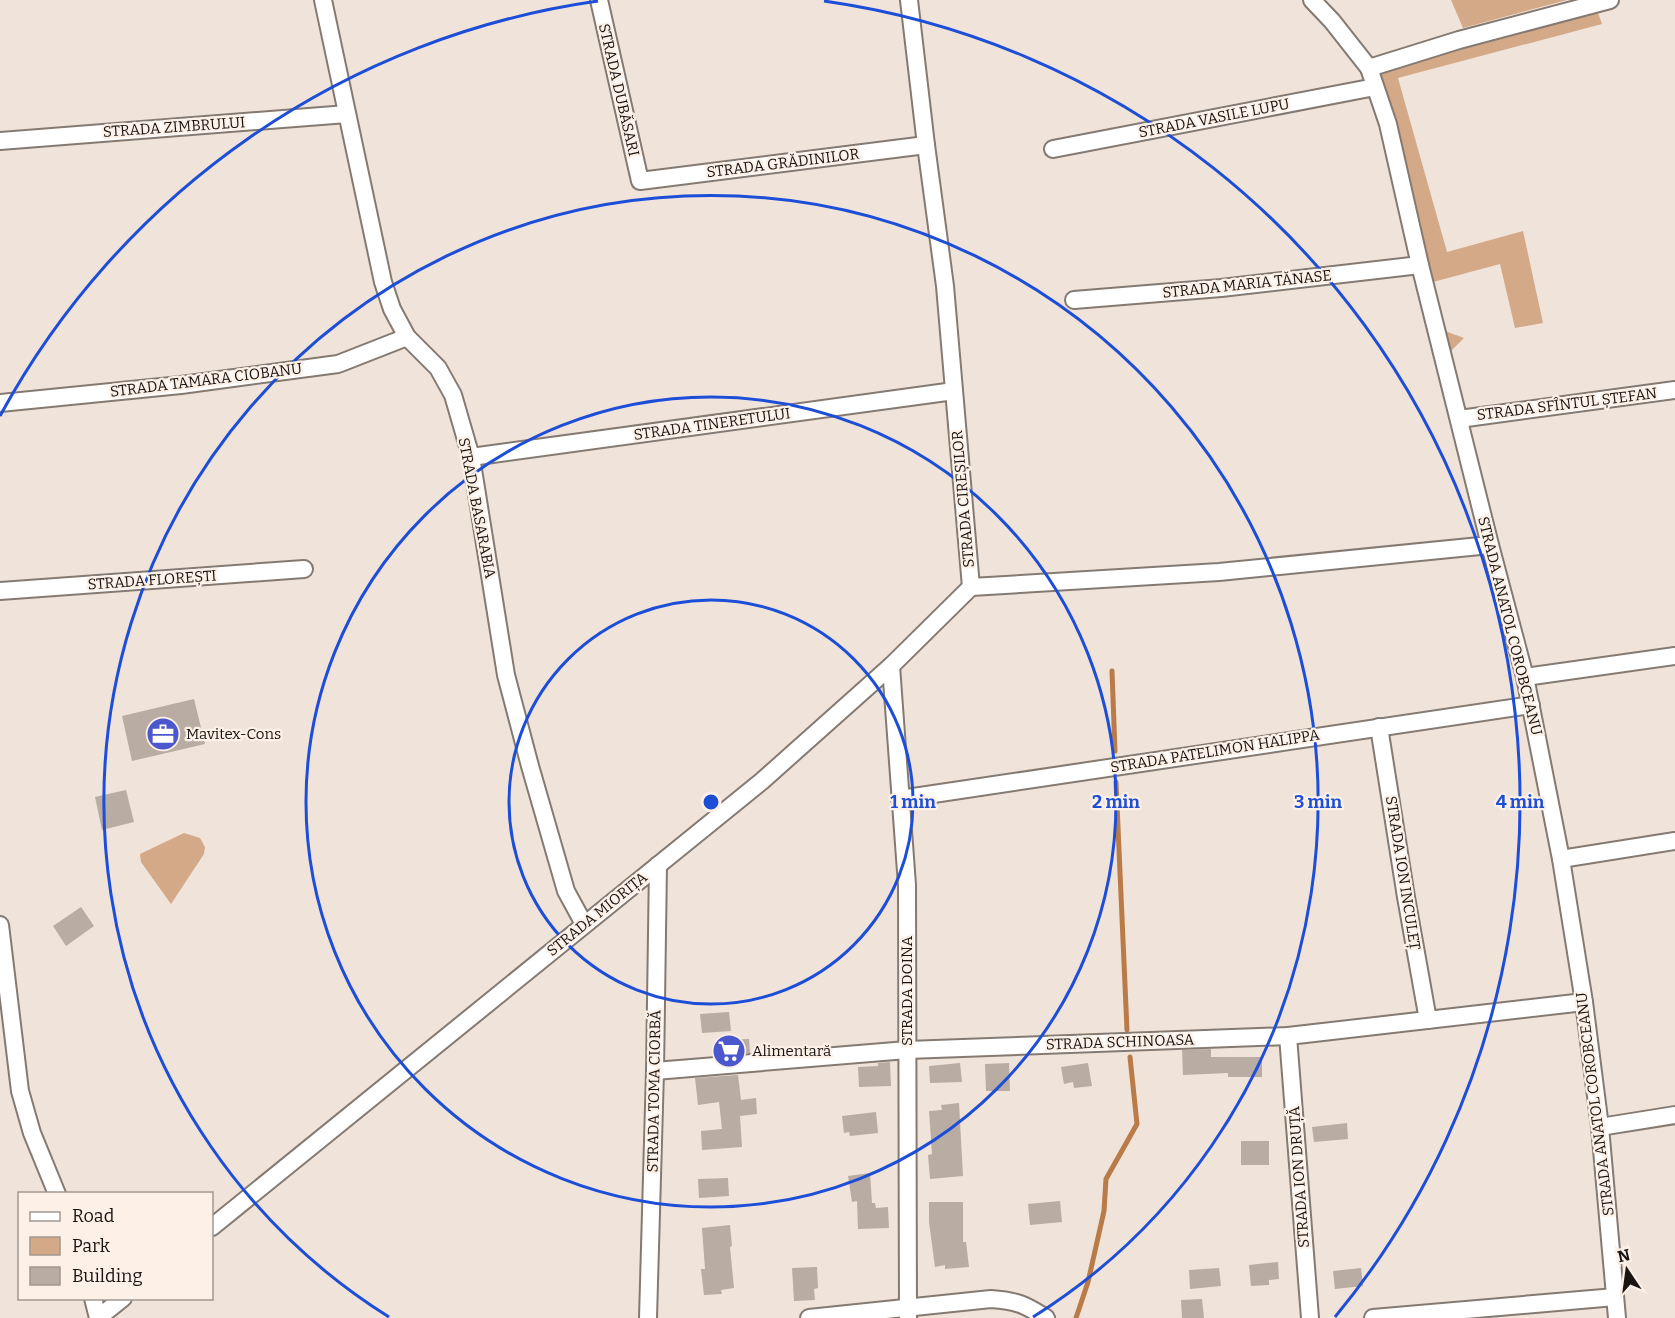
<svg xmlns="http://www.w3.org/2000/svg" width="1675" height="1318" viewBox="0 0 1675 1318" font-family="Bitter,serif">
  <rect width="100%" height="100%" fill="#f0e3da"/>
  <g fill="#d4a988">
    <path d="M 1451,0 L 1567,0 L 1463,28 Z"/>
    <path d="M 1597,10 L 1602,24 L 1398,78 L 1447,252 L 1523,231 L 1543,323 L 1515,328 L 1500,264 L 1433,282 L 1396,131 L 1378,72 Z"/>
    <path d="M 1445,331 L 1464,338 L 1450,352 Z"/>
    <path d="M 184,833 L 200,838 L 205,847 L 204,854 L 171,904 L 141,862 L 140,854 Z"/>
  </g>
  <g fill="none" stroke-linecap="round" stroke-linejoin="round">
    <g stroke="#b97c48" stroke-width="5">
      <path d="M 1112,671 L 1115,751"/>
      <path d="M 1116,782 L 1127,1030"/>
      <path d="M 1076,1318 L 1088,1282 L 1104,1211 L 1106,1179 L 1137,1124 L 1130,1057"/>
    </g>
  </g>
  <g fill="#b8aca3">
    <path d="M 194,699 L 205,744 L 132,761 L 122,716 Z"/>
    <path d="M 126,790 L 134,822 L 102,830 L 95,797 Z"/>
    <path d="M 81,907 L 94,926 L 66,946 L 53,926 Z"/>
    <path d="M 729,1012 L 731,1031 L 702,1033 L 700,1014 Z"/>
    <path d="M 749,1039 L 750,1053 L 722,1055 L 721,1040 Z"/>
    <path d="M 1211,1049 L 1211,1057 L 1262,1057 L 1262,1077 L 1228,1077 L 1228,1073 L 1183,1075 L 1182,1050 Z"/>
    <path d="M 890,1062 L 891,1086 L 859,1087 L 858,1067 L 878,1066 L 878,1063 Z"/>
    <path d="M 960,1063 L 962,1082 L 930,1083 L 929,1066 Z"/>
    <path d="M 1009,1063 L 1010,1091 L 986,1091 L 985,1064 Z"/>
    <path d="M 1088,1063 L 1092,1086 L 1074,1088 L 1073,1082 L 1064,1084 L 1061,1067 Z"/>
    <path d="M 738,1075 L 741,1100 L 756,1098 L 757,1114 L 740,1116 L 742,1147 L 702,1150 L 701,1131 L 722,1129 L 719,1102 L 698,1105 L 695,1078 Z"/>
    <path d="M 959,1103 L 963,1176 L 930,1179 L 928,1155 L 932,1154 L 929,1111 L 942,1110 L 941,1105 Z"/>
    <path d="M 876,1112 L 878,1133 L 850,1136 L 849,1132 L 844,1133 L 842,1116 Z"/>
    <path d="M 1347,1123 L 1348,1139 L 1314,1142 L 1312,1127 Z"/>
    <rect x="1241" y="1141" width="28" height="24"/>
    <path d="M 870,1173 L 872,1203 L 875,1203 L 876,1208 L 888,1207 L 889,1228 L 858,1229 L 857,1201 L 852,1202 L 848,1176 Z"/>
    <path d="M 728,1178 L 729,1196 L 699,1198 L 698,1179 Z"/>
    <path d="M 1060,1201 L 1062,1222 L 1030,1225 L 1028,1204 Z"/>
    <path d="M 929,1202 L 963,1202 L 963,1242 L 966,1242 L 969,1267 L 945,1269 L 945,1265 L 935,1267 L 929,1222 Z"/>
    <path d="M 730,1225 L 732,1246 L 730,1247 L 734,1288 L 721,1290 L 722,1294 L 704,1295 L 701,1269 L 705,1269 L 702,1228 Z"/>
    <path d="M 1278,1262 L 1279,1279 L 1269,1280 L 1269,1285 L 1251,1286 L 1249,1265 Z"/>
    <path d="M 817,1267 L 818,1288 L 814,1289 L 815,1300 L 794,1301 L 792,1268 Z"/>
    <path d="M 1219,1268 L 1221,1286 L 1190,1289 L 1189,1270 Z"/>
    <path d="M 1361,1268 L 1363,1286 L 1335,1289 L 1333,1271 Z"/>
    <path d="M 1202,1299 L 1204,1318 L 1182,1318 L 1181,1300 Z"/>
  </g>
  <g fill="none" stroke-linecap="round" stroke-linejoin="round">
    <g stroke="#857a72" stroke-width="20">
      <g id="minor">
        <path d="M 323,0 L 383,282 L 392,309 L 407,337 L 438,368 L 453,395 L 471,457 L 506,675 L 530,766 L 566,891 L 584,924"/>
        <path d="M 599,0 L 640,181 L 926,145"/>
        <path d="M 909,0 L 926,145 L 945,286 L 971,587"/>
        <path d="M 1312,0 L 1332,21 L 1369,68 L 1388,124 L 1420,265 L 1490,545 L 1525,677 L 1561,859 L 1584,1002 L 1600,1127 L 1617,1318"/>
        <path d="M 1369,68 L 1459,40 L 1610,0"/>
        <path d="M 0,141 L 347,114"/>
        <path d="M 1053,149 L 1375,87"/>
        <path d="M 1074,300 L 1221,288 L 1420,265"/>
        <path d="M 0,403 L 181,385 L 338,364 L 407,337"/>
        <path d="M 1459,419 L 1675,390"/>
        <path d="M 471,457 L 954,391"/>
        <path d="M 971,587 L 1219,572 L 1490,545"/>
        <path d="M 0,591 L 304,569"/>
        <path d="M 891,666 L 907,885 L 908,1318"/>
        <path d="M 1525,677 L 1675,656"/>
        <path d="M 1379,727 L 1406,897 L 1428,1020"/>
        <path d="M 900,799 L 1531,705"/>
        <path d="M 1561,859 L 1675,841"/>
        <path d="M 0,925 L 20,1091 L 32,1133 L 57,1194"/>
        <path d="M 1288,1036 L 1310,1318"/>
        <path d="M 655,1071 L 907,1050 L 1288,1036 L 1584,1002"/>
        <path d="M 1600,1127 L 1675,1115"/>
        <path d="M 212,1227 L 762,781 L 891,666 L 971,587"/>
        <path d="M 93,1298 L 98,1318 L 123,1298"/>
        <path d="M 648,1318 L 655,1071 L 658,865"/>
        <path d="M 809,1318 L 991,1299 C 1017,1301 1024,1304 1046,1318"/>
        <path d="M 1373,1318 L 1615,1297"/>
      </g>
    </g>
    <use href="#minor" stroke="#fff" stroke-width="16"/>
  </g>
  <g fill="none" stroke="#1d4ed8" stroke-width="3">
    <circle cx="711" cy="802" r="202"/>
    <circle cx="711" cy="802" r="405"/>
    <path d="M389 1317A607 607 0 1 1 1033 1317"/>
    <path d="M0 416A809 809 0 0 1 598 1M824 1A809 809 0 0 1 1335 1317"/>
  </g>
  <defs>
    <g id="office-disc" transform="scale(1.725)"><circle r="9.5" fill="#4b57cc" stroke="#fdf0e7"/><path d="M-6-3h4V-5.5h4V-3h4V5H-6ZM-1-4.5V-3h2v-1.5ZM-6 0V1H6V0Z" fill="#fff"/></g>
    <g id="supermarket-disc" transform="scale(1.725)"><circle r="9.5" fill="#4b57cc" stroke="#fdf0e7"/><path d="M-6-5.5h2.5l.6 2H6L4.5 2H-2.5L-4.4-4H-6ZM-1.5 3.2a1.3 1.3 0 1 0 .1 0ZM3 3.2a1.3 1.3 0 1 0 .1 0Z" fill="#fff"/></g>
  </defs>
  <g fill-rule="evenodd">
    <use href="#office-disc" x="163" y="734"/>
    <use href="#supermarket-disc" x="729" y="1051"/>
  </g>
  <g text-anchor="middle" stroke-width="4.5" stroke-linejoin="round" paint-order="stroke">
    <g font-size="15" fill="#191411" stroke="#fdf0e7">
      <text transform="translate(619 90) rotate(77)" y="5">STRADA DUBĂSARI</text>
      <text transform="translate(1214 118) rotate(-11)" y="5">STRADA VASILE LUPU</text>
      <text transform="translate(174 127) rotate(-4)" y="5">STRADA ZIMBRULUI</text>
      <text transform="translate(783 163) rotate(-7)" y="5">STRADA GRĂDINILOR</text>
      <text transform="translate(1247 284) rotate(-6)" y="5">STRADA MARIA TĂNASE</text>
      <text transform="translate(206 380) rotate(-7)" y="5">STRADA TAMARA CIOBANU</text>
      <text transform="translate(1567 404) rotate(-7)" y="5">STRADA SFÎNTUL ȘTEFAN</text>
      <text transform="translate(712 424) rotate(-8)" y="5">STRADA TINERETULUI</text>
      <text transform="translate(963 499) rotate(-95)" y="5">STRADA CIREȘILOR</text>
      <text transform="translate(477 508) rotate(79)" y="5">STRADA BASARABIA</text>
      <text transform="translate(152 580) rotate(-4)" y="5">STRADA FLOREȘTI</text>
      <text transform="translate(1510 626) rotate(76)" y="5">STRADA ANATOL COROBCEANU</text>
      <text transform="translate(1215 751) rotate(-9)" y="5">STRADA PATELIMON HALIPPA</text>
      <text transform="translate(1403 873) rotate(81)" y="5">STRADA ION INCULEȚ</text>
      <text transform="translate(597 914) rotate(-39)" y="5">STRADA MIORIȚA</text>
      <text transform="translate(907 991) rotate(-90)" y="5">STRADA DOINA</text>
      <text transform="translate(1120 1042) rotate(-2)" y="5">STRADA SCHINOASA</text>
      <text transform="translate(654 1091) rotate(-89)" y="5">STRADA TOMA CIORBĂ</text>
      <text transform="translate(1595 1104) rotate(-97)" y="5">STRADA ANATOL COROBCEANU</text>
      <text transform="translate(1299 1177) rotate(-94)" y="5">STRADA ION DRUȚĂ</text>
    </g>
    <g font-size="15" fill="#191411" stroke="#fdf0e7" text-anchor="start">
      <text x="186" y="739">Mavitex-Cons</text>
      <text x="752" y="1056">Alimentară</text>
    </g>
  </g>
  <circle cx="711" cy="802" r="9" fill="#1d4ed8" stroke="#fdf0e7" stroke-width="3"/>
  <g font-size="18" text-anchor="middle" font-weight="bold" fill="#1d4ed8" stroke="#fdf0e7" stroke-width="4.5" stroke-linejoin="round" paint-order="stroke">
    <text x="913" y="808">1 min</text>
    <text x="1116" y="808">2 min</text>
    <text x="1318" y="808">3 min</text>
    <text x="1520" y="808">4 min</text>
  </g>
  <rect x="18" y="1192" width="195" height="108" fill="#fdf0e7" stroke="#a29891" stroke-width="1.5"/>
  <rect x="30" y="1212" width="30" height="9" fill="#ffffff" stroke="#a29891" stroke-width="1.5"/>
  <text x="72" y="1222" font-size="18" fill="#191411">Road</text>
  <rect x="30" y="1237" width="30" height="18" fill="#d4a988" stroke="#a29891" stroke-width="1.5"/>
  <text x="72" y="1252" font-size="18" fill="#191411">Park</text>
  <rect x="30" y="1267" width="30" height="18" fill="#b8aca3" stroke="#a29891" stroke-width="1.5"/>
  <text x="72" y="1282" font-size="18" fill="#191411">Building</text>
  <g transform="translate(1627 1270) rotate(347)" stroke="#fdf0e7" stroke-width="4.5" paint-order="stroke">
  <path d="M0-4.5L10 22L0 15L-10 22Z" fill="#191411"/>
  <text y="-9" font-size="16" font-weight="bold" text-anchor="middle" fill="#191411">N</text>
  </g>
</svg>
